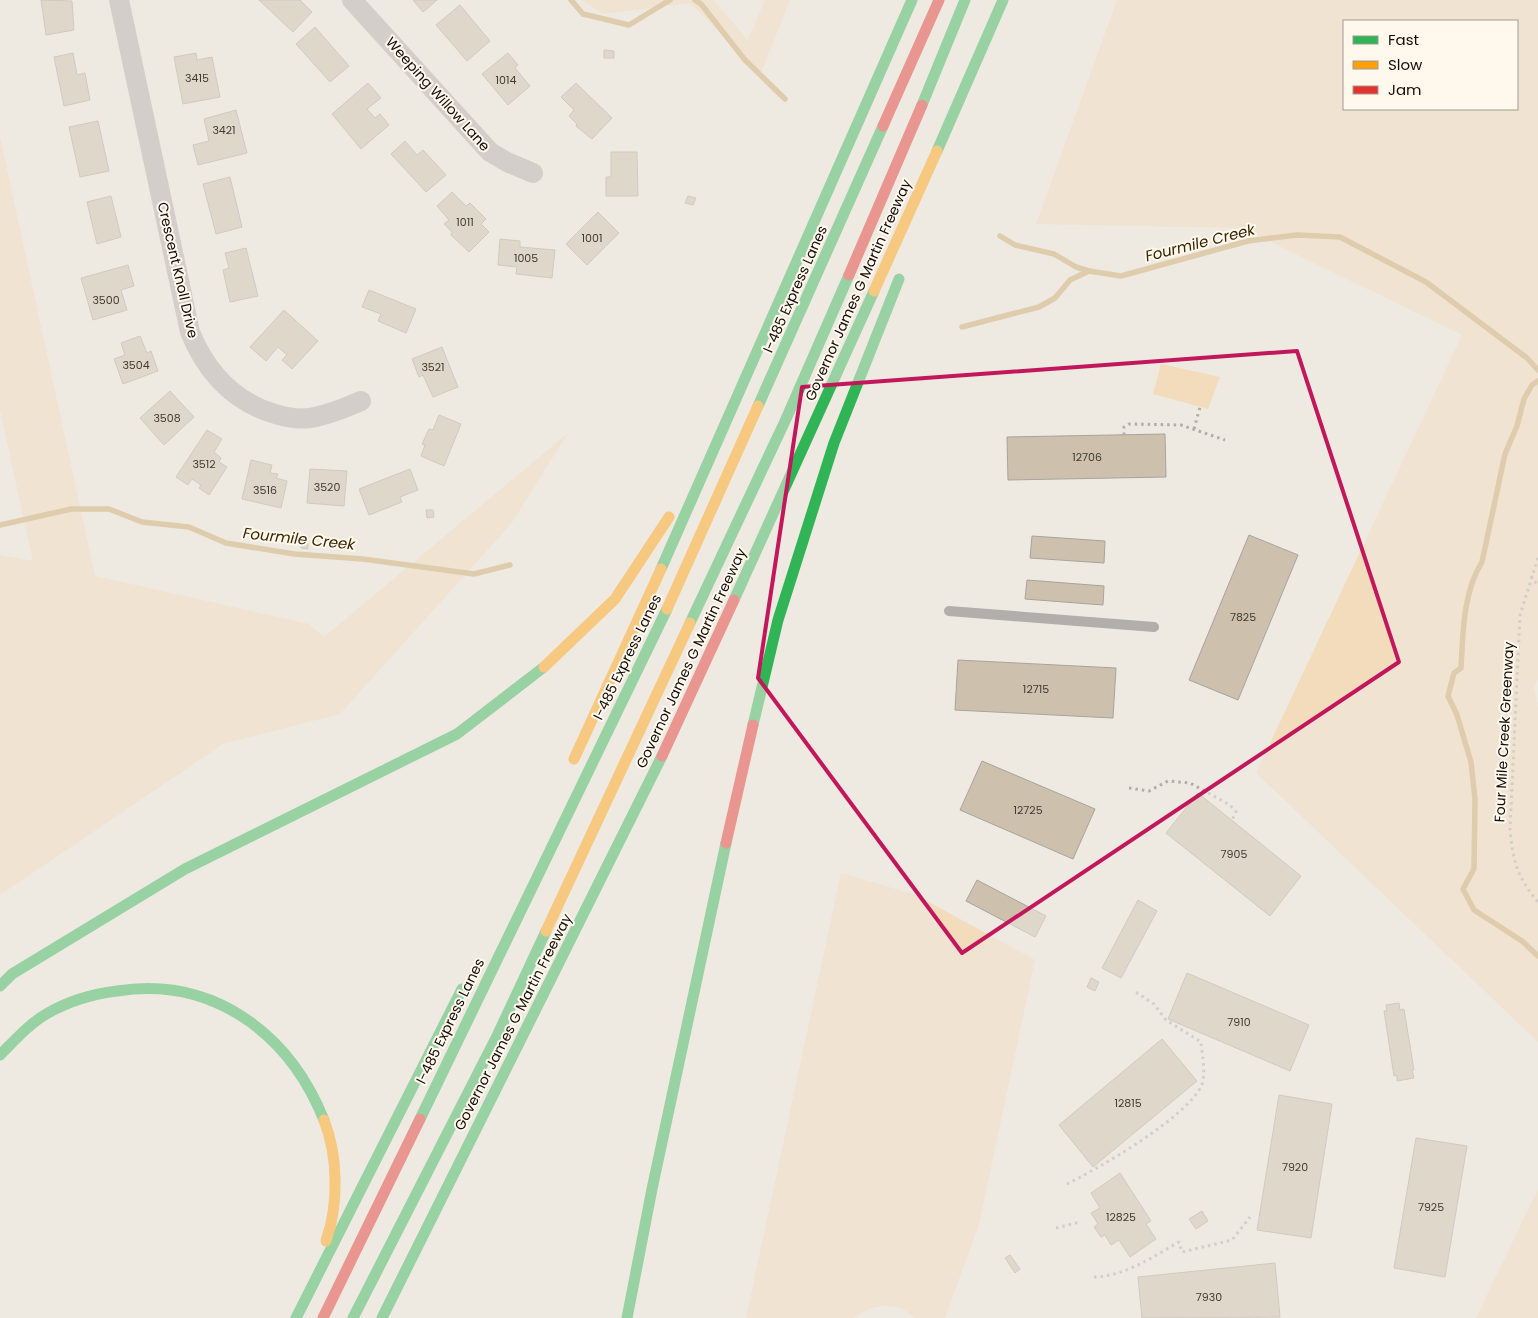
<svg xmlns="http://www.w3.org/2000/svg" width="1538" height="1318" viewBox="0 0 1538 1318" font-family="Poppins,sans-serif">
  <rect width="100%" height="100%" fill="#eee9e1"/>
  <g fill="#f2dcbc" fill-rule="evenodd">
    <path d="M 581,0 L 713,0 L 748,40 L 765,0 L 790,0 L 761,73 L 690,3 L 603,14 Z"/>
    <path d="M 1117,0 L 1538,0 L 1538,679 L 1534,687 L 1538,706 L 1538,1042 L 1256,773 L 1462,335 L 1242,228 L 1036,224 ZM 1344,21 L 1517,21 L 1517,109 L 1344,109 Z"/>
    <path d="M 0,137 L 95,576 L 309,624 L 324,637 L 568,433 L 511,524 L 340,714 L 223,744 L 0,895 L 0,555 L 33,561 L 0,410 Z"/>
    <path d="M 1161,364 L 1220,377 L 1208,409 L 1153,394 Z"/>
    <path d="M 841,873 L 916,895 L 1035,960 L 979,1224 L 945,1318 L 914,1318 C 899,1300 870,1304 854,1318 L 746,1318 Z"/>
    <path d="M 1538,1189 L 1538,1318 L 1476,1318 Z"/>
  </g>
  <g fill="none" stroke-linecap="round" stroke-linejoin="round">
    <g stroke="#cca96b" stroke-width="5.5">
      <path d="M 571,0 L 583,14 L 629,25 L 670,0"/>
      <path d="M 695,0 L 701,4 L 745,60 L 785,99"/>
      <path d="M 1000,236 L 1015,245 L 1054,254 L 1076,267 L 1089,271"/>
      <path d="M 962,327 L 1039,307 L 1055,298 L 1070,280 L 1089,271 L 1121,276 L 1248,241 L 1297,235 L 1340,237 L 1426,282 L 1527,358 L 1538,370"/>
      <path d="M 1538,381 L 1532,385 L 1524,399 L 1517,426 L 1505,454 L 1482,562 C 1463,592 1463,633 1461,668 L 1454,673 L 1448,696 L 1457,715 L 1471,762 L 1475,799 L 1474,869 L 1463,889 L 1474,910 L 1522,941 L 1538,956"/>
      <path d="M 0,525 L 71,509 L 109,509 L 142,522 L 189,527 L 226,543 L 294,554 L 363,559 L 474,574 L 510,565"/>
    </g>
  </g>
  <g fill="#cdc1ae" stroke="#a7a49d">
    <path d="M 41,0 L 72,1 L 74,30 L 46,35 Z"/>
    <path d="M 259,0 L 300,0 L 312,12 L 293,32 Z"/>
    <path d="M 413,0 L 437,0 L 423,12 Z"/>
    <path d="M 460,5 L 490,41 L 467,61 L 436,25 Z"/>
    <path d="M 315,27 L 349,66 L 330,82 L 296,44 Z"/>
    <path d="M 604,50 L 614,51 L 614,58 L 604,58 Z"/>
    <path d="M 73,53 L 77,75 L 85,73 L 90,100 L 64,106 L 54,57 Z"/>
    <path d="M 196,53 L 197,60 L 212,57 L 220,97 L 183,104 L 174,57 Z"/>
    <path d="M 508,53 L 518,65 L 515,68 L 530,86 L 508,105 L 482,74 Z"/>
    <path d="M 368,83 L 381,98 L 367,109 L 375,118 L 380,114 L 389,125 L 361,149 L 332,114 Z"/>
    <path d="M 576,83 L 612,118 L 592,139 L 576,126 L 577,124 L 569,116 L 574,110 L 561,97 Z"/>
    <path d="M 236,110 L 247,153 L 198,165 L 193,145 L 209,141 L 204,119 Z"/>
    <path d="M 98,121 L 109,171 L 80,177 L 69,127 Z"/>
    <path d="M 405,141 L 417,155 L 423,150 L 446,175 L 426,192 L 391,154 Z"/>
    <path d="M 611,152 L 637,152 L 638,196 L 606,196 L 606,177 L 611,177 Z"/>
    <path d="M 230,177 L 242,227 L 216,234 L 203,184 Z"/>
    <path d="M 452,192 L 466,206 L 470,203 L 486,219 L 481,224 L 489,232 L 469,252 L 451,235 L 452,232 L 444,224 L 449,220 L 437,206 Z"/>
    <path d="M 111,196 L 121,237 L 97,244 L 87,202 Z"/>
    <path d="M 688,196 L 696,198 L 693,205 L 685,203 Z"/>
    <path d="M 598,212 L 619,233 L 587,265 L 566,244 Z"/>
    <path d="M 500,239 L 520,241 L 520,247 L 555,250 L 552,278 L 516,274 L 517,267 L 498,265 Z"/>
    <path d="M 246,248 L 258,296 L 230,302 L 223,270 L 229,268 L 225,253 Z"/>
    <path d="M 128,265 L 134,286 L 121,290 L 127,310 L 93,320 L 81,278 Z"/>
    <path d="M 369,290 L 416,309 L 406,333 L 378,321 L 381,314 L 362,307 Z"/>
    <path d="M 284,310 L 318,341 L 292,369 L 282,360 L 287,355 L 278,347 L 266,361 L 250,347 Z"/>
    <path d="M 140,336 L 147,353 L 151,351 L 158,371 L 123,384 L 114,359 L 125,355 L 121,343 Z"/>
    <path d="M 442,347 L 458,387 L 433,397 L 423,375 L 419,377 L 412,359 Z"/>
    <path d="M 170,391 L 194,417 L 164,445 L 140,418 Z"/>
    <path d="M 439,415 L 461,424 L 444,466 L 421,456 L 425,445 L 422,444 L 429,429 L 433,430 Z"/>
    <path d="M 207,430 L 222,439 L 214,452 L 221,458 L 219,462 L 227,467 L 209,495 L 199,488 L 201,485 L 192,479 L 188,485 L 176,477 Z"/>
    <path d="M 1165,434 L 1166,477 L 1008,480 L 1007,437 Z"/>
    <path d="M 251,460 L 272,465 L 270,473 L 278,474 L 276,478 L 287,481 L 281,508 L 242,499 Z"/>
    <path d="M 310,469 L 347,471 L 344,506 L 307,503 Z"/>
    <path d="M 410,469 L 418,490 L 400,497 L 402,502 L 369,515 L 359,489 Z"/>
    <path d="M 426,510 L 433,510 L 434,517 L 427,518 Z"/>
    <path d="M 1249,535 L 1298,555 L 1238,700 L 1189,680 Z"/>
    <path d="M 1032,536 L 1105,541 L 1104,563 L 1030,558 Z"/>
    <path d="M 302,541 L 308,542 L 308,549 L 301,548 Z"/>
    <path d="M 1027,580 L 1104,586 L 1103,605 L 1025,599 Z"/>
    <path d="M 958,660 L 1116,668 L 1113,718 L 955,710 Z"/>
    <path d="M 982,761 L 1095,809 L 1073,859 L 960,810 Z"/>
    <path d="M 1198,793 L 1301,876 L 1270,916 L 1166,833 Z"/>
    <path d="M 977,880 L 1046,916 L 1035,937 L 966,901 Z"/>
    <path d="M 1138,900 L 1157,911 L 1121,978 L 1102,968 Z"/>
    <path d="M 1187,973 L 1309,1025 L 1290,1071 L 1168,1019 Z"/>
    <path d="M 1091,978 L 1099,982 L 1095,991 L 1087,987 Z"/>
    <path d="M 1399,1003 L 1400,1010 L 1404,1009 L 1414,1070 L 1412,1070 L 1414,1078 L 1397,1081 L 1397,1075 L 1394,1076 L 1384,1011 L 1387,1011 L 1386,1005 Z"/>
    <path d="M 1162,1039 L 1197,1081 L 1093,1167 L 1059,1125 Z"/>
    <path d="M 1279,1095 L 1332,1104 L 1311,1238 L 1257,1230 Z"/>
    <path d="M 1416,1138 L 1467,1146 L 1445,1277 L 1394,1268 Z"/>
    <path d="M 1120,1173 L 1151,1221 L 1146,1224 L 1156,1239 L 1130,1257 L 1119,1240 L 1111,1245 L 1105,1235 L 1101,1237 L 1094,1227 L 1098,1224 L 1091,1213 L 1100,1208 L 1091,1193 Z"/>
    <path d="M 1202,1211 L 1208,1221 L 1196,1229 L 1189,1219 Z"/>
    <path d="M 1010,1255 L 1020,1269 L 1015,1273 L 1005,1258 Z"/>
    <path d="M 1275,1263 L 1280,1317 L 1142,1318 L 1138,1277 Z"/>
  </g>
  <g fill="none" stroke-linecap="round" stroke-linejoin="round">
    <g stroke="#b0adaa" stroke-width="3" stroke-dasharray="2.5 4" stroke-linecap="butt">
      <path d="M 1194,429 L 1200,407"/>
      <path d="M 1124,435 L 1124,427 L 1129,424 L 1181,425 L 1225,440"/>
      <path d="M 1538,558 L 1520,615 L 1510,830 C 1513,861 1517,877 1538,902"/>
      <path d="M 1531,576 L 1538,586"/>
      <path d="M 1129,788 L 1149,791 L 1168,781 L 1190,783 L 1230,805 L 1236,812 L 1232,820"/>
      <path d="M 1067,1184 C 1099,1168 1190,1116 1202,1084 C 1206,1073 1202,1054 1201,1042 L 1166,1020 L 1154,1004 L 1134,991"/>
      <path d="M 1056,1228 L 1080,1222"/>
      <path d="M 1094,1277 C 1126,1276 1152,1257 1179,1242 L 1182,1252 L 1232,1240 L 1250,1217"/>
    </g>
    <path stroke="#b1aeab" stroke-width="10" d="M 949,611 L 1154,627"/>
    <g stroke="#b1aeab" stroke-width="20">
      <path d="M 119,0 L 190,332 C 206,371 231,400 272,413 C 284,417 297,420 310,418 C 328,415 345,408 361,401"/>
      <path d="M 352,0 L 490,152 L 507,162 L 533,173"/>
    </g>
    <g stroke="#30b455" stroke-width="11">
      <path d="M 922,105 L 965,0"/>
      <path d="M 937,151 L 1003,0"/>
      <path d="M 758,406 L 883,126"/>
      <path d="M 661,569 L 912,0"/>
      <path d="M 734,600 L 874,291"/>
      <path d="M 690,623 L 786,419 L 849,275"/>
      <path d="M 753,725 L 778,620 L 834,443 L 899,279"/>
      <path d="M 0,986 L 12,974 L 185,869 L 457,734 L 544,667"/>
      <path d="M 0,1055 C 15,1040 30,1023 48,1013 C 69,1001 93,994 117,991 C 213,976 289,1033 324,1120"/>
      <path d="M 420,1119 L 667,609"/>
      <path d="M 296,1318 L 462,989"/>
      <path d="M 353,1318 L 497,1036 L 546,931"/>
      <path d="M 382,1318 L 662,756"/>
      <path d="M 627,1318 L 652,1189 L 726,843"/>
    </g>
    <g stroke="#ff9f0a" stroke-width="11">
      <path d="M 874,291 L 937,151"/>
      <path d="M 667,609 L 758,406"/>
      <path d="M 544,667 L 615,599 L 669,517"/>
      <path d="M 574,759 L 661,569"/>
      <path d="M 546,931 L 690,623"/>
      <path d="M 324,1120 C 338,1156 339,1204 326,1241"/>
    </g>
    <g stroke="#e5322d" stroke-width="11">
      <path d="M 883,126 L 939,0"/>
      <path d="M 849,275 L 922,105"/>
      <path d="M 662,756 L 734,600"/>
      <path d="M 726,843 L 753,725"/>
      <path d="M 323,1318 L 420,1119"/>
    </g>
  </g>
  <path d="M0 0H1538V1318H0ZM 1297,351 L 1399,662 L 962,953 L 758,678 L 802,387 Z" fill="#eee9e1" fill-opacity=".55" fill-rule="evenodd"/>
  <path fill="none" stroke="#c2185b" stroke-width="4" stroke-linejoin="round" d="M 1297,351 L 1399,662 L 962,953 L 758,678 L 802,387 Z"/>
  <g text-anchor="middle" stroke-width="4" stroke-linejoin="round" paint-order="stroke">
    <g font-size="11" fill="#403b32">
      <text x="197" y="82">3415</text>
      <text x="506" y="84">1014</text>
      <text x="224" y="134">3421</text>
      <text x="465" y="226">1011</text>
      <text x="592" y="242">1001</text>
      <text x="526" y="262">1005</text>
      <text x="106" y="304">3500</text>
      <text x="136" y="369">3504</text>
      <text x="433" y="371">3521</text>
      <text x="167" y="422">3508</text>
      <text x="1087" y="461">12706</text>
      <text x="204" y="468">3512</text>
      <text x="327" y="491">3520</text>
      <text x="265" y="494">3516</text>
      <text x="1243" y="621">7825</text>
      <text x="1036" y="693">12715</text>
      <text x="1028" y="814">12725</text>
      <text x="1234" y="858">7905</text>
      <text x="1239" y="1026">7910</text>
      <text x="1128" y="1107">12815</text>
      <text x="1295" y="1171">7920</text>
      <text x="1431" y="1211">7925</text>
      <text x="1121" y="1221">12825</text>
      <text x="1209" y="1301">7930</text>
    </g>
    <g font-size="14" fill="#110e09" stroke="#fff8ed">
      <text transform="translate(438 94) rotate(48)" y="5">Weeping Willow Lane</text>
      <text transform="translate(178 270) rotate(77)" y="5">Crescent Knoll Drive</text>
      <text transform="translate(795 289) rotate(-66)" y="5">I-485 Express Lanes</text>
      <text transform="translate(858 290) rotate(-66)" y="5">Governor James G Martin Freeway</text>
      <text transform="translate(627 657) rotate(-64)" y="5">I-485 Express Lanes</text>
      <text transform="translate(691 658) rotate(-65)" y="5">Governor James G Martin Freeway</text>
      <text transform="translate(1504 732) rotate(-87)" y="5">Four Mile Creek Greenway</text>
      <text transform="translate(450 1021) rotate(-64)" y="5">I-485 Express Lanes</text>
      <text transform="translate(513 1022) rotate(-63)" y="5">Governor James G Martin Freeway</text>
    </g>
    <g font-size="15" font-style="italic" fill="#392500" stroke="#fff8ed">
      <text transform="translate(1200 243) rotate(-14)" y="5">Fourmile Creek</text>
      <text transform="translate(299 539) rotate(6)" y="5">Fourmile Creek</text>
    </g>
  </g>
  <rect x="1343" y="20" width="175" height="90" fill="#fff8ed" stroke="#a09a92"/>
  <rect x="1353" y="36" width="25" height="8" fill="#30b455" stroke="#a09a92"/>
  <text x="1388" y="45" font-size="15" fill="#110e09">Fast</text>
  <rect x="1353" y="61" width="25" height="8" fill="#ff9f0a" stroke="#a09a92"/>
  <text x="1388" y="70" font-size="15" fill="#110e09">Slow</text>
  <rect x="1353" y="86" width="25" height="8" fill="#e5322d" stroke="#a09a92"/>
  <text x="1388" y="95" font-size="15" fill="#110e09">Jam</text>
</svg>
